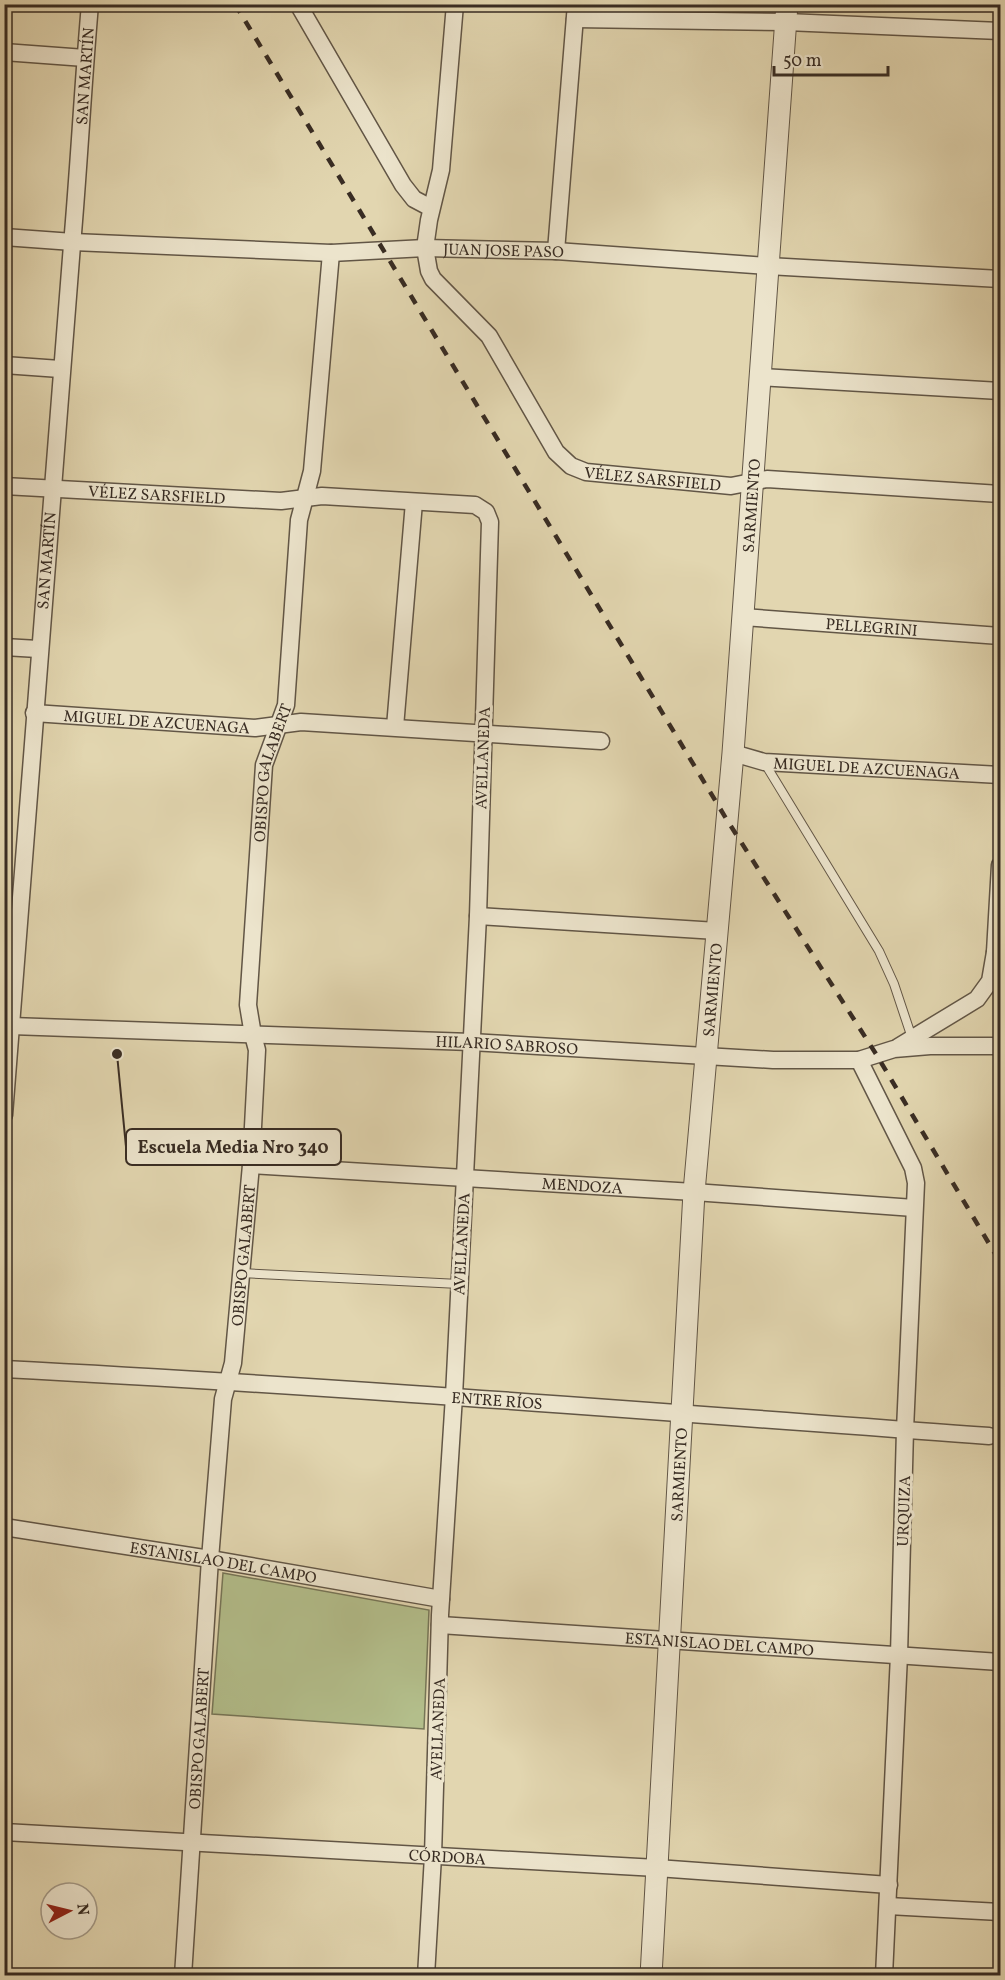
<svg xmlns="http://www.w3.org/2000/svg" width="1005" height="1980" viewBox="0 0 1005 1980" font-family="Vollkorn,serif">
  <rect width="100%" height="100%" fill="#e2d6b0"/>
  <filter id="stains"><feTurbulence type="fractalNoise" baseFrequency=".00333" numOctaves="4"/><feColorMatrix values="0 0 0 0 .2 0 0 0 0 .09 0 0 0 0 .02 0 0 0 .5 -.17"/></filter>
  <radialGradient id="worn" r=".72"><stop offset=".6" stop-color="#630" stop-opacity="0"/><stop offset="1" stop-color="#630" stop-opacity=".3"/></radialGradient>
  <path fill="#b3be8b" stroke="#767557" stroke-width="1.5" d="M 223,1573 L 429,1610 L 424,1729 L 212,1714 Z"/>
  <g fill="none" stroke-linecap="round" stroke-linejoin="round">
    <g stroke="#625646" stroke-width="10">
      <g id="service">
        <path d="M 764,762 L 879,951 L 894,984 L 912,1038"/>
        <path d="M 241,1273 L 459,1284"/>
      </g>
    </g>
    <g stroke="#625646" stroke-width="19">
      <g id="minor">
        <path d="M 298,4 L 403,185 L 414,199 L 431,208"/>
        <path id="s1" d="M 455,4 L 441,170 L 429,220 L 425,248 L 429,271 L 433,279 L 489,336 L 556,452 L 571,466 L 586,472 L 731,486 L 767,479 L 1000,494"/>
        <path d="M 575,19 L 786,22 L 1000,31"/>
        <path d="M 4,52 L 85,58"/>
        <path id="s2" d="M 4,237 L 73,242 L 331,253 L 425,248 L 556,251 L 768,266 L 1000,279"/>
        <path d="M 556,251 L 576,4"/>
        <path d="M 4,365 L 60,369"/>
        <path d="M 760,377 L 1000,391"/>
        <path id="s3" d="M 4,486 L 281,501 L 322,496 L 475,505 L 486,512 L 490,522 L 478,916 L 454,1396 L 440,1615 L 433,1856 L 426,1976"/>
        <path id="s4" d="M 743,617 L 1000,636"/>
        <path d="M 4,647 L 38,649"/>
        <path id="s5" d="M 34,713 L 255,728 L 301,722 L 601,741"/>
        <path d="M 395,727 L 414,502"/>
        <path id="s6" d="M 733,753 L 764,762 L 1000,775"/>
        <path d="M 478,916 L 717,931"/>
        <path d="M 1000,961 L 995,952 L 1000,865"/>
        <path id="s7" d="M 11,1026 L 471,1042 L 773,1060 L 859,1060 L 894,1049 L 930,1046 L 1000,1046"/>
        <path d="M 898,1047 L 977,999 L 990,981 L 995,952"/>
        <path d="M 859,1060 L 913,1168 L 916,1183 L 905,1430 L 899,1655 L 884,1976"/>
        <path id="s8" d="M 4,1115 C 25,825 47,535 72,245 C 79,165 83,84 90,4"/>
        <path id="s9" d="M 251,1165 L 694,1192 L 914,1208"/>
        <path id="s10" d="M 4,1369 C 333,1386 661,1412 989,1436"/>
        <path id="s11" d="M 4,1527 L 210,1559 L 441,1599"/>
        <path id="s12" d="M 440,1625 L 1000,1662"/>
        <path id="s13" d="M 4,1832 L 657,1868 L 889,1885"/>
        <path d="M 888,1906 L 1000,1912"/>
        <path id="s14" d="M 183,1976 L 210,1559 L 223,1399 L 233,1363 L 251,1165 L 257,1050 L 253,1035 L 248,1005 L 264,765 L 286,705 L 299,520 L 312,471 L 331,253"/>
      </g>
    </g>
    <g stroke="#625646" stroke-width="23">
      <g id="tertiary">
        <path id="s15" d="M 651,1976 L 694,1192 L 733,753 L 787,4"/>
      </g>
    </g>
    <use href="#service" stroke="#ece4cc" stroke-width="8"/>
    <use href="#minor" stroke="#ece4cc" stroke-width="16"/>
    <use href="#tertiary" stroke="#ece4cc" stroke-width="21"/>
    <path stroke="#382c23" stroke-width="4.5" stroke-dasharray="10 10" stroke-linecap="butt" d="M 235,4 L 727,820 L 876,1054 L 1000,1262"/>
  </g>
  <g text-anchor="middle" stroke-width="6" stroke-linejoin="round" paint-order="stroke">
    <g font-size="16" fill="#382c23" stroke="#ece4cc">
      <text dy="6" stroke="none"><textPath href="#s8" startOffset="1042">SAN MARTÍN</textPath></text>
      <text dy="6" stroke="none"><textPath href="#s2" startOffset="500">JUAN JOSE PASO</textPath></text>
      <text dy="6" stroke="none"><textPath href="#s1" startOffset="596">VÉLEZ SARSFIELD</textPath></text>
      <text dy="6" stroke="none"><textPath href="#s3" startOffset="153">VÉLEZ SARSFIELD</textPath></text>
      <text dy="6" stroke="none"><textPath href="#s15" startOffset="1474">SARMIENTO</textPath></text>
      <text dy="6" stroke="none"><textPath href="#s8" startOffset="556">SAN MARTÍN</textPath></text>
      <text dy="6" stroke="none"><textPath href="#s4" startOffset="129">PELLEGRINI</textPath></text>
      <text dy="6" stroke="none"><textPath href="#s5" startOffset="123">MIGUEL DE AZCUENAGA</textPath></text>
      <text transform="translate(482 758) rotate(-88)" y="6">AVELLANEDA</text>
      <text dy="6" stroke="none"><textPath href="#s6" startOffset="135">MIGUEL DE AZCUENAGA</textPath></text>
      <text dy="6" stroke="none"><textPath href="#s14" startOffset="1210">OBISPO GALABERT</textPath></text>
      <text dy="6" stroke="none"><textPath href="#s15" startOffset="988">SARMIENTO</textPath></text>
      <text dy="6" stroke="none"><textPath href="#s7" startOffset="496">HILARIO SABROSO</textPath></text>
      <text dy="6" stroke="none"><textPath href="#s9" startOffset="332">MENDOZA</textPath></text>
      <text transform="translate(461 1244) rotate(-87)" y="6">AVELLANEDA</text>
      <text dy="6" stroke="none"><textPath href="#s14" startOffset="724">OBISPO GALABERT</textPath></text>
      <text dy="6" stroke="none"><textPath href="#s10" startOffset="494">ENTRE RÍOS</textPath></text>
      <text dy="6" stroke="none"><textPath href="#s15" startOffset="502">SARMIENTO</textPath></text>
      <text transform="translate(903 1511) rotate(-88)" y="6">URQUIZA</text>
      <text dy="6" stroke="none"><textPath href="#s11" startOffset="222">ESTANISLAO DEL CAMPO</textPath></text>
      <text dy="6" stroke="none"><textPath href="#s12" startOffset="280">ESTANISLAO DEL CAMPO</textPath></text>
      <text transform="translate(437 1729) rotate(-88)" y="6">AVELLANEDA</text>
      <text dy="6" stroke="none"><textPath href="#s14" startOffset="238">OBISPO GALABERT</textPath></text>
      <text dy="6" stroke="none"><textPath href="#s13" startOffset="444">CÓRDOBA</textPath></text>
    </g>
  </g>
  <path fill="none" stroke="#382c23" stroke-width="2" d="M117 1054L126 1147"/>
  <circle fill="#382c23" stroke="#ece4cc" stroke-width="2" cx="117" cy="1054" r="6"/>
  <rect fill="#ece4cc" stroke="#382c23" stroke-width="2" x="126" y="1129" width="215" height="36" rx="6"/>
  <g font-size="18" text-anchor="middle" font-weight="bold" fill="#382c23">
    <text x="233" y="1153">Escuela Media Nro 340</text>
  </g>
  <rect width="1005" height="1980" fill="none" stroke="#e2d6b0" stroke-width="24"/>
  <rect x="6" y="6" width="993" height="1968" fill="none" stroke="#382c23" stroke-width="3"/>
  <rect x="12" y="12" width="981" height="1956" fill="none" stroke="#382c23" stroke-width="1.5"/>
  <g transform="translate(69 1911) rotate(83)"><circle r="28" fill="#ece4cc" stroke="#a49a88" stroke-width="1.5"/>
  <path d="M0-4.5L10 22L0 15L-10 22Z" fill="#8f2418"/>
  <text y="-9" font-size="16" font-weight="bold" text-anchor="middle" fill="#382c23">N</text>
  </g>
  <path d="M774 66v9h114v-9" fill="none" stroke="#382c23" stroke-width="3"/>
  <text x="783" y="66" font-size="18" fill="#382c23" stroke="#ece4cc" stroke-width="4.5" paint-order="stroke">50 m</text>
  <rect width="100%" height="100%" filter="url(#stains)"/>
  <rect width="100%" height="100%" fill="url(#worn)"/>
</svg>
